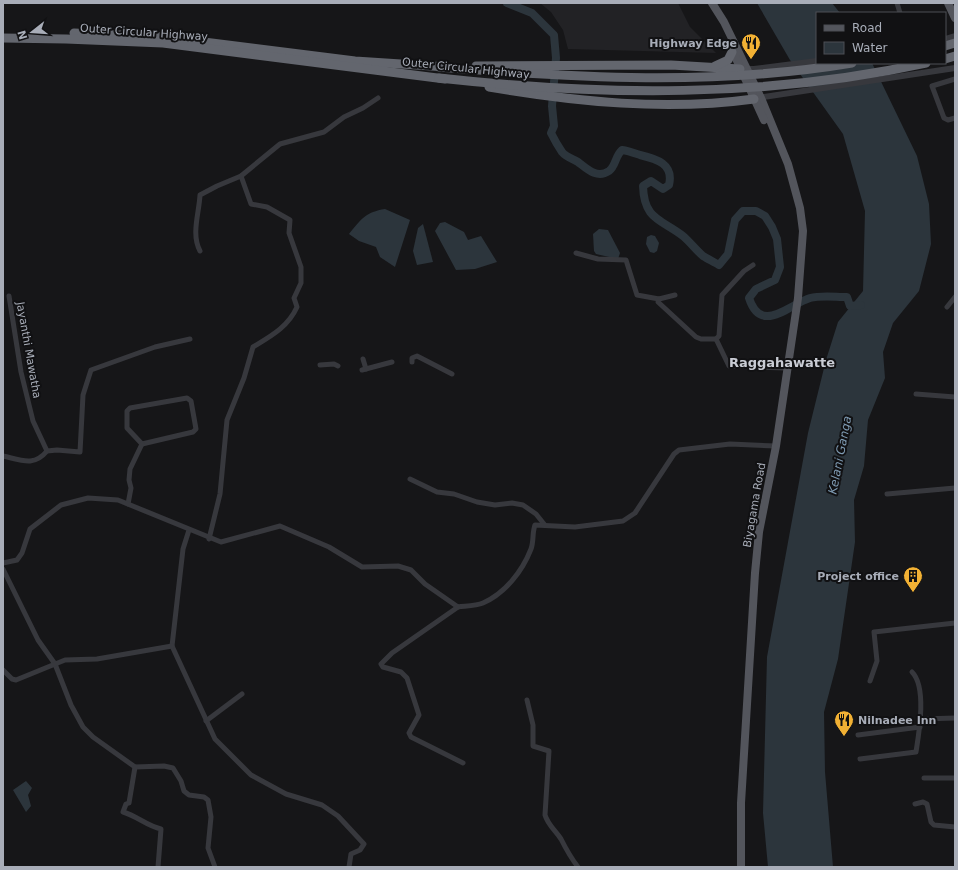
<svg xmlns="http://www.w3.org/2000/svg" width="958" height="870" viewBox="0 0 958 870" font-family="'DejaVu Sans',sans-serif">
  <rect width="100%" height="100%" fill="#161618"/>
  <path fill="#222225" d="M 540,3 L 678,3 L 690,27 L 716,53 L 568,49 L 563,30 L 551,12 Z"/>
  <g fill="#2c353c">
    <path d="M 757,3 L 832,3 L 840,13 L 817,13 L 817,63 L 872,63 L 917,156 L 929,204 L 931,244 L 919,291 L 893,323 L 883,352 L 885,378 L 868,420 L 864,466 L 854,500 L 855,542 L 838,659 L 824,712 L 825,772 L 833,867 L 768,867 L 763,813 L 767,657 L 808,433 L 826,360 L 838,322 L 863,291 L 865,211 L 843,134 L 790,60 Z"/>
    <path d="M 385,209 L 410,220 L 395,267 L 380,257 L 376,247 L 359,241 L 349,234 C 361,219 366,212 385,209 Z"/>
    <path d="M 445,222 L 464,232 L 468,240 L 481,236 L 497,262 L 475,269 L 456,270 L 435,231 L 440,223 Z"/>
    <path d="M 423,224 L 433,262 L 417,265 L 413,251 L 418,228 Z"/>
    <path d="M 599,229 L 608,230 L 620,253 L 618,259 L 596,254 L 594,251 L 593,234 Z"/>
    <path d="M 651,235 L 655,236 L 659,243 L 657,251 L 654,253 L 650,252 L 646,244 L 647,237 Z"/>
    <path d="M 26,781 L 32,788 L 28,795 L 31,806 L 26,812 L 13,790 Z"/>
  </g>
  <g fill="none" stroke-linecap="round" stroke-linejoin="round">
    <path stroke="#2c353c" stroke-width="8" d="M 507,3 L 532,13 L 554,35 L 556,58 L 552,106 L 554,126 L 551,133 C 554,139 558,146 562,152 C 566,157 573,159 578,162 C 587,169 597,179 609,171 C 616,166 615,156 622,150 C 629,151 634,153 640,155 C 657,159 674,164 669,185 L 663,189 L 651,181 L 643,186 C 644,220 661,219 683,236 C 690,242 696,250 703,256 C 708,259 714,262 719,265 L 728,254 L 735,220 L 743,211 L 756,211 L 765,216 L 772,227 L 777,239 L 780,267 L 775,280 L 756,289 L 749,298 C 761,335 788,305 810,298 C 821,295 835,297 847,297 L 850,306 L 861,305"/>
    <g stroke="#37383d" stroke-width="5">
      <path d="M 897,3 L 900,13"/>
      <path d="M 955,79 L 932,86 L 944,118 L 948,120 L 955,118"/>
      <path d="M 200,251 C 191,234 199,214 200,195 L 217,186 L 241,176"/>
      <path d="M 576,253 L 598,259 L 626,260 L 637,295 L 659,299"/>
      <path d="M 753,265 L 744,271 L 722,295 L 719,336 L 716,339 L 729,366 L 786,368"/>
      <path d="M 675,295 L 659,299 L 658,302 L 696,337 L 701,339 L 716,339"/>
      <path d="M 947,307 L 955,297"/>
      <path d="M 363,359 L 366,369"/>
      <path d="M 412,362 L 412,358 L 417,356 L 452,374"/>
      <path d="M 320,365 L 334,364 L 338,366"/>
      <path d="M 362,370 L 392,362"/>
      <path d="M 916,394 L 955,397"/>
      <path d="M 187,398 L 191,401 L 196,429 L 193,432 L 142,444 L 127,428 L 127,411 L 130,408 Z"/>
      <path d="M 47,451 L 57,450 L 80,452 L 83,395 L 91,370 L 155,347 L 190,339"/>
      <path d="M 3,456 C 21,460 34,467 47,451 L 33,421 L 21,372 L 9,296"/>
      <path d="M 410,479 L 437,492 L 454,494 L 477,502 L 495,505 L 512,503 L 523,505 L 536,514 L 544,524"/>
      <path d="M 887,494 L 955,488"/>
      <path d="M 128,504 L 131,488 L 129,480 L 130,469 L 142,444"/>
      <path d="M 189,530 L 183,549 L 172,646 L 215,739 L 251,775 L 286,794 L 322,805 L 338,816 L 364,844 L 360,850 L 351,854 L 349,867"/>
      <path d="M 209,539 L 220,494 L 227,420 L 244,378 L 253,347 C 271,336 288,327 297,307 L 294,298 L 301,283 L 301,267 L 289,233 L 290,220 L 267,207 L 251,204 L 241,176 L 280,144 L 324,132 L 344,117 L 363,108 L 378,98"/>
      <path d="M 3,563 L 17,560 L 22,553 L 30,529 L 61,505 L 88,498 L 118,500 L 221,542 L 280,526 L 329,547 L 362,567 L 398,566 L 411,570 L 425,584 L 458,607 C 466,606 476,606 483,603 C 505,593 522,572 531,549 C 534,541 532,533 535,525 L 575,527 L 623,521 L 635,513 L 674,454 L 679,450 L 730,444 L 776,446"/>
      <path d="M 3,569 L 38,640 L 55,664 L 71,705 L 83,727 L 93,737 L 135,767 L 164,766 L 173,768 L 181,781 L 184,791 L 189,795 L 204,797 L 208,800 L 211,817 L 208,848 L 215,867"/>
      <path d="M 458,607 L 392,653 L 381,664 L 383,667 L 401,672 L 407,678 L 419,715 L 409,733 L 411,737 L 463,763"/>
      <path d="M 3,670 L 12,679 L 16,680 L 65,660 L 97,659 L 172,646"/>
      <path d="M 870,681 L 877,661 L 874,632 L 955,623"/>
      <path d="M 527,700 L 533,725 L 533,746 L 549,751 L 545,815 C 548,825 555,830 561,839 C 566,849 571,858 578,867"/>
      <path d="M 922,719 L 955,718"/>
      <path d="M 206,721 L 242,694"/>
      <path d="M 858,735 L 920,727"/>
      <path d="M 860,759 L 916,752 C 919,733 927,687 912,672"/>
      <path d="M 135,767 L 129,803 L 126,804 L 123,812 C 137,816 147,826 161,829 L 158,867"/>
      <path d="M 924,778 L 955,778"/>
      <path d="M 915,804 L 923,802 L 927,804 L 931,822 L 934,825 L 955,827"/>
    </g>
    <g stroke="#37383d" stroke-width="6">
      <path d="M 945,39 L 955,36"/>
      <path d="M 743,69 L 754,69 L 817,61"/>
      <path d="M 757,98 L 955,68"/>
    </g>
    <g stroke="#53555c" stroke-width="8">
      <path d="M 712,3 L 724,22 L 761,98 L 788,164 L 800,208 L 803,231 L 798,298 L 776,446 L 759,532 L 755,573 L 741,803 L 741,867"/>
      <path d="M 948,3 L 955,18"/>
      <path d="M 733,52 L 764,120"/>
    </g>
    <g stroke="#63666e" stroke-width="9">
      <path d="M 74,33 L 164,37 L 355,61 L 447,67"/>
      <path d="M 3,38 L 66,39 L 163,43 L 445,79"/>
      <path d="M 945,46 L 955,43"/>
      <path d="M 945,59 L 955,56"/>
      <path d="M 476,66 L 671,65 L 740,69"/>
      <path d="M 715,66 L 728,60 L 732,52"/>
      <path d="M 489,87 C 577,102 666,111 754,99"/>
    </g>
    <g stroke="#63666e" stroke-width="9">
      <path d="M 439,67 C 577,78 715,86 852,63"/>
      <path d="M 439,78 C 601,96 766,98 926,63"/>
    </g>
  </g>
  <defs>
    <g id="restaurant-pin" transform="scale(1)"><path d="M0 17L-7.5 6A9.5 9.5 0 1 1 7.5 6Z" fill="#f2b134" stroke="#111113"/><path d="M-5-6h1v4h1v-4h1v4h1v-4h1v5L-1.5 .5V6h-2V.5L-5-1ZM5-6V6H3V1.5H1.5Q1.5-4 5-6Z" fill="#111"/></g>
    <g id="building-pin" transform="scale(1)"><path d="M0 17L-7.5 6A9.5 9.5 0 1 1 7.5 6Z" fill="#f2b134" stroke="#111113"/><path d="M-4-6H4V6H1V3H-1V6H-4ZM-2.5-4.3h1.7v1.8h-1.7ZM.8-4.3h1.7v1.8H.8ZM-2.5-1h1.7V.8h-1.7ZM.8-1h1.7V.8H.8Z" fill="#111"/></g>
  </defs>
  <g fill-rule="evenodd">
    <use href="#restaurant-pin" x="751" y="43"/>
    <use href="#building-pin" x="913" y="576"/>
    <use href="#restaurant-pin" x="844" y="720"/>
  </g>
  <g text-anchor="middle" stroke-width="4" stroke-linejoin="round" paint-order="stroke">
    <g font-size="11" fill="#a8adb8" stroke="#111113">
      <text transform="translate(144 32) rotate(4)" y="4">Outer Circular Highway</text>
      <text transform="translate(466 68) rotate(6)" y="4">Outer Circular Highway</text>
      <text transform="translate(29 350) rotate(80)" y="4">Jayanthi Mawatha</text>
      <text transform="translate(754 505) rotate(-80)" y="4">Biyagama Road</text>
    </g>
    <g font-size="11" font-weight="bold" fill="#a8adb8" stroke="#111113" text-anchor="end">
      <text x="737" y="47">Highway Edge</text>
      <text x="899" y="580">Project office</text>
      <text x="858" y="724" text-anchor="start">Nilnadee Inn</text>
    </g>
    <g font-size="12" font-style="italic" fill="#7f9bb3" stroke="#111113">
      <text transform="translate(840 455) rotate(-79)" y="4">Kelani Ganga</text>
    </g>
    <g font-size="13" font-weight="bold" fill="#c9ccd4" stroke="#111113">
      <text x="782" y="367">Raggahawatte</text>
    </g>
  </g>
  <rect width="958" height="870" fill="none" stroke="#a8adb8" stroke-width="8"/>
  <rect x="816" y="12" width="130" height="52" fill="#111113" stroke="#4d4f55"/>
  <rect x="824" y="25" width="20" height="6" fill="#53555c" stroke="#4d4f55"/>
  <text x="852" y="32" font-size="12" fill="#a8adb8">Road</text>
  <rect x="824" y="42" width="20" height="12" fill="#2c353c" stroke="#4d4f55"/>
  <text x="852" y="52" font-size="12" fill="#a8adb8">Water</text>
  <g transform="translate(32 32) rotate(253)" stroke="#111113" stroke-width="3" paint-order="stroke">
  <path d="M0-3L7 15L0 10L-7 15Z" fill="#a8adb8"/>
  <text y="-6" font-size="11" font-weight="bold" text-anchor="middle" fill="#a8adb8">N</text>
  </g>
</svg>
